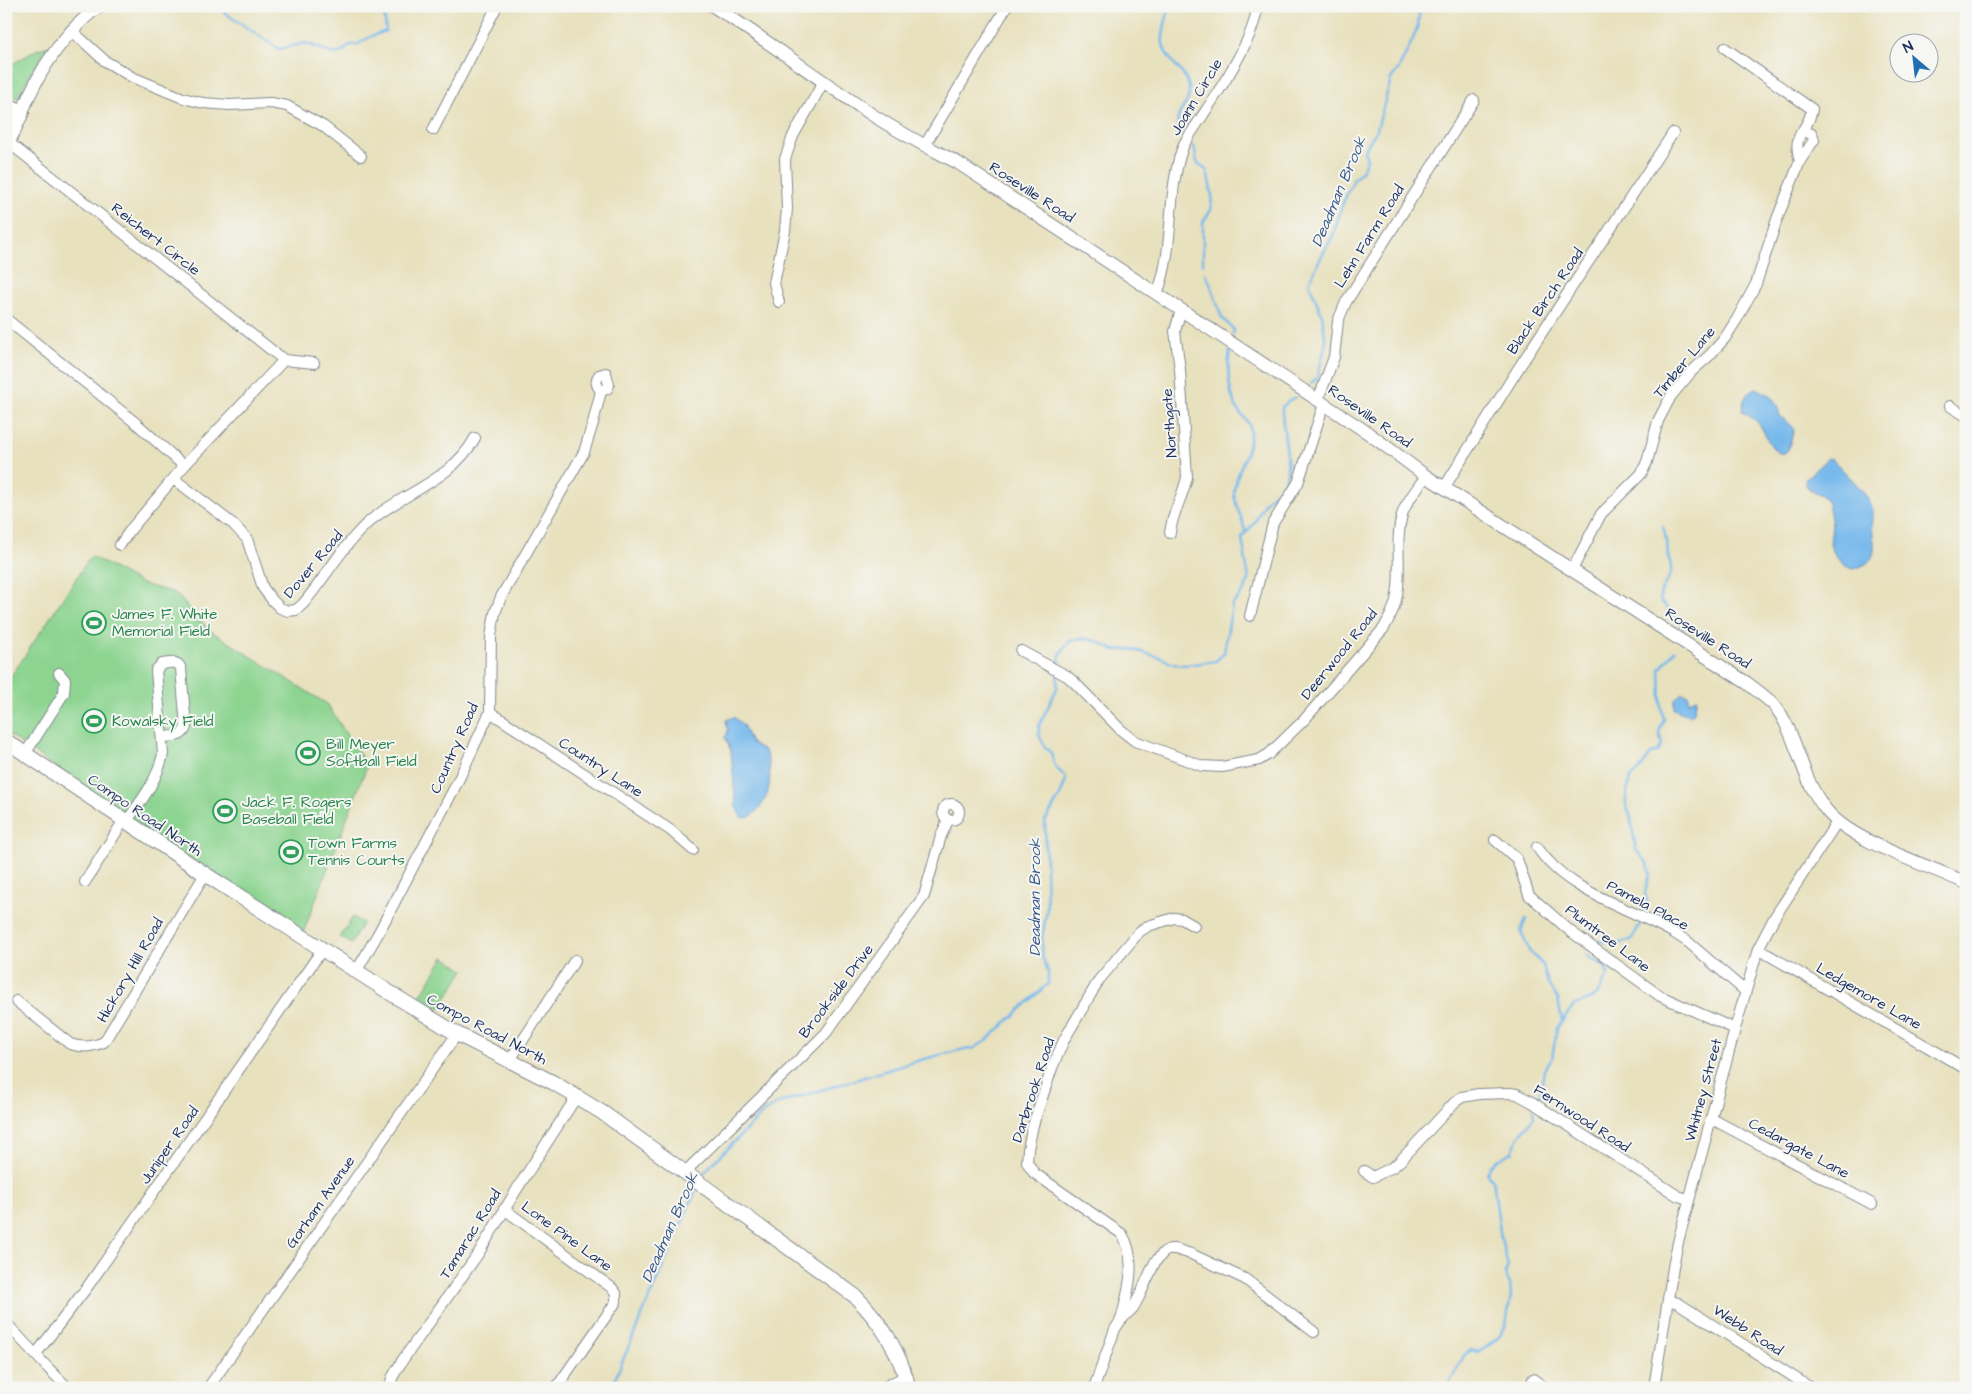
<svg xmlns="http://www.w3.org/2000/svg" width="1972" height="1394" viewBox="0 0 1972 1394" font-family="'Architects Daughter',sans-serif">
  <rect width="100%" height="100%" fill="#f6f6f2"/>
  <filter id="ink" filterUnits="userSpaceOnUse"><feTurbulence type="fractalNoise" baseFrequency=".02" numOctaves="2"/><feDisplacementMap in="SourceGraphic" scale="10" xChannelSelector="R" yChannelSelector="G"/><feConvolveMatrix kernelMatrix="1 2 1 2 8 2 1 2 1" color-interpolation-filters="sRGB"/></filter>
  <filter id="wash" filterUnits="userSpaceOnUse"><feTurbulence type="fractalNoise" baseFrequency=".0096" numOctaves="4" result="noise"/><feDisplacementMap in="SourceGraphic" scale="20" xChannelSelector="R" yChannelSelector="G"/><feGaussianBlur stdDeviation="1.12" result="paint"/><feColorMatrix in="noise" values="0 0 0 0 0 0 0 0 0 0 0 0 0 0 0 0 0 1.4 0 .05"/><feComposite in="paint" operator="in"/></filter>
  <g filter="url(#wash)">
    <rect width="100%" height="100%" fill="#e8e1be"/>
    <g fill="#8cd490" stroke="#548277">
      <path d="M 50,46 L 41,57 L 17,98 L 6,92 L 6,68 L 38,49 Z"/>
      <path d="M 91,556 L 142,584 L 175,593 L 209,630 L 327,704 L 367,766 L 303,933 L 196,865 L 6,733 L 6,684 Z"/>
      <path d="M 353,917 L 363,923 L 351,944 L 340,937 Z"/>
      <path d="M 444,957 L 464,970 L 439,1010 L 419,998 Z"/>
    </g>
    <g fill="#77b9ec" stroke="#4974a5">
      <path d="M 1757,388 L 1771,396 L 1777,405 L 1780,416 L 1793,427 L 1794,430 L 1788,450 L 1785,453 L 1779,453 C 1766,444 1767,434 1758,423 C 1753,417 1747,416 1742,411 C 1743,400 1746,391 1757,388 Z"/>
      <path d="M 1828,458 L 1832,459 C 1844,472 1866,491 1872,507 C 1875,515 1871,525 1873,534 C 1876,554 1875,562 1854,569 C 1841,567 1834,555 1830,544 L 1832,524 L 1828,503 L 1823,496 L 1808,488 L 1806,485 L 1805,480 L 1807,477 Z"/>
      <path d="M 1682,693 L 1688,695 L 1688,701 L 1697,698 L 1694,712 L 1690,716 L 1674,709 L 1675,699 Z"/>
      <path d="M 734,717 L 743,725 L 751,743 L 764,750 C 775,771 771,807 747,818 L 741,817 L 736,808 L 731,751 L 725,737 L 728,732 L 726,720 Z"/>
    </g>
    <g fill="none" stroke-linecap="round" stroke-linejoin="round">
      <g stroke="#77b9ec" stroke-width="2.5">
        <path d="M 219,6 L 225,13 L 279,49 L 306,43 L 334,54 L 342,52 L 350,45 L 358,44 L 372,36 L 386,31 L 384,12 L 387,6"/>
        <path d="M 1170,6 C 1167,18 1161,32 1163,44 C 1166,62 1189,72 1189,90 C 1190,109 1171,110 1180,133"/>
        <path d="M 1194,146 L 1197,162 L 1207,171 L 1212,195 L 1211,210 L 1203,222 L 1203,264"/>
        <path d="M 1205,273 L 1210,283 L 1222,318 L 1234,330 L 1233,335"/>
        <path d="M 1230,350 C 1227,370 1228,392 1238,410 C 1241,416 1250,421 1250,429 C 1252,451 1236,470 1234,492 C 1234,506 1243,517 1245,532"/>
        <path d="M 1311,383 L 1317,378 L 1326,344 L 1322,315 L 1309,283 L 1320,259 L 1333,236 L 1343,203 L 1354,179 L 1362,171 L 1367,159 L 1364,151 L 1377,129 L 1391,79 L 1399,68 L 1413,39 L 1418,25 L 1420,6"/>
        <path d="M 1663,527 C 1666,537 1667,545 1668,555 C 1669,560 1672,566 1671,571 C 1669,583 1659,587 1660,600 L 1678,620 L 1683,630"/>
        <path d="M 1059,669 L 1060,654 L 1067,644 L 1071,641 L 1082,638 L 1096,641 L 1114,650 L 1131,649 L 1162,658 L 1173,664 L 1186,665 L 1216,661 L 1224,653 L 1232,605 L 1244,591 L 1249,580 L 1242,538 C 1245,531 1253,527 1256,520 C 1260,513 1261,506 1267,500 C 1273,492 1281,491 1285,480 C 1292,463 1281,427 1282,407 L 1289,401 L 1296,397"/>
        <path d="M 1648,909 L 1645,893 L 1650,874 L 1648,864 L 1636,850 L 1630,814 L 1626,805 L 1626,797 L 1630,778 L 1638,772 L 1650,755 L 1659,751 L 1662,744 L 1659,732 L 1664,719 L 1661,707 L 1660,669 L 1675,650"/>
        <path d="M 1526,919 L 1521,931 L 1529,951 L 1543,965 L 1548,984 L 1558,999 L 1562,1022"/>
        <path d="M 1595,945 L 1601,941 L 1617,944 L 1631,940 L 1642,921"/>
        <path d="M 1539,1099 L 1544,1070 L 1552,1058 L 1557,1028 L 1574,1005 L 1585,1002 L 1596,995 L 1601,989 L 1608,973 C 1604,961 1594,962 1586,955"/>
        <path d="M 701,1177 L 711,1165 L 764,1112 L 779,1103 L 924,1059 L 960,1050 L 973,1049 L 986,1041 L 1048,984 L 1048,971 L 1042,957 L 1042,938 L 1047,908 L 1045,821 L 1060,796 L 1065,783 L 1066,778 L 1055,766 L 1051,753 L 1045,747 L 1039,735 L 1039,726 L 1057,688 L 1058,674"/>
        <path d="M 611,1388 L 697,1187"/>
        <path d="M 1447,1388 L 1465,1354 L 1471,1350 L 1478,1352 L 1487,1347 L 1499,1337 L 1506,1325 L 1511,1295 L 1510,1284 L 1505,1274 L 1508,1266 L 1501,1239 L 1493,1180 L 1487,1173 L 1490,1167 L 1497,1160 L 1512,1152 L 1518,1138 L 1534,1117 L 1533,1110"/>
      </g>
    </g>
  </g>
  <g filter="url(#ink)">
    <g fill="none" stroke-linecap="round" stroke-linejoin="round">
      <g stroke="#82888e" stroke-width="12">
        <g id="minor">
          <path d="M 71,30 L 105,61 L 132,77 L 183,98 L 203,103 L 229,105 L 271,103 L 287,106 L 323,126 L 361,156"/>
          <path d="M 1725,48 L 1812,109 C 1808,134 1791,130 1800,161"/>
          <path d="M 433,130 L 497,6"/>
          <path d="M 8,142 L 284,360 L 314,363"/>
          <path d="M 925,145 L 1007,6"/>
          <path d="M 1157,294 C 1176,247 1165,193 1184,144 C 1205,110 1255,44 1257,6"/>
          <path d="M 779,302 L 774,283 L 785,231 L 787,209 L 785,159 L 793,136 L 824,81"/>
          <path d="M 6,319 L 137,424 L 184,466"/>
          <path d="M 1318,400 L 1334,357 L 1338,321 L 1346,302 L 1474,100"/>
          <path d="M 1950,406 L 1966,416"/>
          <path d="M 174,479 L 233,524 L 247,539 L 263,588 L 273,601 L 280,608 L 288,611 L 296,610 L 303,604 C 326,577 344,543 371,520 C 405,492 453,479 475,438"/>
          <path d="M 1444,488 L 1518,369 L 1673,133"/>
          <path d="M 1170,533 C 1172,513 1183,497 1187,477 L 1180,370 L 1175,331 L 1181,310"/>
          <path d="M 120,545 L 131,529 L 184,466 L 284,360"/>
          <path d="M 1572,570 L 1601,514 L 1641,474 L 1647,462 L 1658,421 L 1671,396 L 1692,371 L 1710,355 L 1725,338 L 1737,319 L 1756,284 L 1777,219 L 1800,161 L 1814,140 L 1812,134 L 1803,131"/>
          <path d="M 1250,616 L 1273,523 L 1298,483 L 1324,404"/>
          <path d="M 1021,651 L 1067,676 L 1075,683 L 1121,730 L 1135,741 L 1202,766 L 1222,767 L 1259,760 L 1269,754 L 1304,720 L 1384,628 C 1389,619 1394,610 1396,600 C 1403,572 1394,543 1402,515 C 1405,503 1419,486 1426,476"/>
          <path d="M 490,712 L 670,830 L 693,850"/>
          <path d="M 25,754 L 64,693 L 65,680 L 59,673"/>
          <circle cx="951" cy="812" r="8"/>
          <path d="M 126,822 C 142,800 157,781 163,754 L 156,670 L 162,664 C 170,663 178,660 181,669 L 186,727 C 183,738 171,736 162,737"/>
          <path d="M 1495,840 L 1517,859 L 1529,895 L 1570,931 L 1660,996 L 1735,1029"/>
          <path d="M 1537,847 C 1566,892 1629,907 1674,933 L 1688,942 L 1745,991"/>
          <path d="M 85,882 L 124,820"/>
          <path d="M 1758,949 L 1966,1069"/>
          <path d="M 356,972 L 379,932 L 457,783 L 490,712 L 491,636 L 495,613 L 501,597 L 584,452 L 593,423 L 601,391 C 596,385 595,381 599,375 L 606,373 L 609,385 L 607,389 L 601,391"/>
          <path d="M 16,1001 L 70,1044 C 83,1048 92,1047 104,1042 L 205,874"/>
          <path d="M 510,1060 L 575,960"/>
          <path d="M 1712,1119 L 1872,1204"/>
          <path d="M 1364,1171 L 1373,1177 L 1393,1167 L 1400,1161 L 1456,1101 L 1462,1097 L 1479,1094 L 1510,1093 L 1517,1094 L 1530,1101 L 1678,1196 L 1689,1199"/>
          <path d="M 684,1173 L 826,1033 L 924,896 L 941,836 L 948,820"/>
          <path d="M 504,1209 L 612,1288 L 616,1293 L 616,1302 L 556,1388"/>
          <path d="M 1668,1300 L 1678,1303 L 1811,1388"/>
          <path d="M 1121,1320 C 1128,1293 1138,1259 1122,1234 L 1034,1173 L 1027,1162 L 1028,1149 L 1033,1125 L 1052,1068 L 1064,1040 L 1099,980 L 1139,932 L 1148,926 L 1174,918 L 1182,919 L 1194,926"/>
          <path d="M 6,1323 L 47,1367 L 68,1388"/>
          <path d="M 36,1354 L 88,1286 L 322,950"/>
          <path d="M 1533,1379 L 1545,1388"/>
          <path d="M 208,1388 L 457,1034"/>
          <path d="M 390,1388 L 392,1378 L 402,1361 L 478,1254 L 517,1189 L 577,1096"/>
          <path d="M 1094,1388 L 1115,1329 L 1121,1320 L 1133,1308 L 1139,1297 L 1155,1262 L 1164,1252 L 1170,1249 L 1175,1249 L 1191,1254 L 1245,1279 L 1314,1332"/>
          <path d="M 1654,1388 L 1674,1261 L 1679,1238 L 1735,1029 L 1758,949 L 1774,918 L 1837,822"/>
        </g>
      </g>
      <g stroke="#82888e" stroke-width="14">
        <g id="tertiary">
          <path d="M 713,6 C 765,39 814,76 865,110 C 894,130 926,146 958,163 L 1368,433 L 1426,476 L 1747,683 C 1756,690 1766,697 1774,705 C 1798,734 1800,779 1827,811 C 1852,842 1928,865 1966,883"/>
          <path d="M 22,112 C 39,70 62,34 99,6"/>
        </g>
      </g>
      <g stroke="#82888e" stroke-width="16">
        <g id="secondary">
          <path d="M 6,104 L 22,112 L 6,146"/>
          <path d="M 6,741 L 205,874 L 395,996 L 457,1034 L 554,1083 L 603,1113 L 855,1296 C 882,1323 899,1351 909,1388"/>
          <path d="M 887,1388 L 906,1378"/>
        </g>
      </g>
      <use href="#minor" stroke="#fff" stroke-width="10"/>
      <use href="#tertiary" stroke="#fff" stroke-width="12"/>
      <use href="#secondary" stroke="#fff" stroke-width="14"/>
    </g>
  </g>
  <defs>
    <g id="stadium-ring" transform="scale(1.25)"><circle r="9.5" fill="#f6f6f2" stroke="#2e9e5b" stroke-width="1.5"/><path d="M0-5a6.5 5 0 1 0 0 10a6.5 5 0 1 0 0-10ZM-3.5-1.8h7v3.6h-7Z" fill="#2e9e5b"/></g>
  </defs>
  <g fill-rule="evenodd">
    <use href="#stadium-ring" x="94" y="623"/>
    <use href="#stadium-ring" x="94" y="721"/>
    <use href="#stadium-ring" x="308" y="753"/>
    <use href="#stadium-ring" x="225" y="811"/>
    <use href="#stadium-ring" x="291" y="852"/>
  </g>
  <g text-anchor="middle" stroke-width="4" stroke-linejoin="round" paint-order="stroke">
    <g font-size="15" fill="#1b2f5e" stroke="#f6f6f2">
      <text transform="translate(1196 97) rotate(-59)" y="5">Joann Circle</text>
      <text transform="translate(1032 192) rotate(33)" y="5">Roseville Road</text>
      <text transform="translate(1369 236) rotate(-58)" y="5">Lehn Farm Road</text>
      <text transform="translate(156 239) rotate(38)" y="5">Reichert Circle</text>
      <text transform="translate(1545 301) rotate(-56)" y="5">Black Birch Road</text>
      <text transform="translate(1684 362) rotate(-50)" y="5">Timber Lane</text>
      <text transform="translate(1370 416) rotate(35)" y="5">Roseville Road</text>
      <text transform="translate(1169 423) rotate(-94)" y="5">Northgate</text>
      <text transform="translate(313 564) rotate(-50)" y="5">Dover Road</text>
      <text transform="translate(1708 638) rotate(33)" y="5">Roseville Road</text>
      <text transform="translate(1339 654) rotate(-51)" y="5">Deerwood Road</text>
      <text transform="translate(454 748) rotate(-66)" y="5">Country Road</text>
      <text transform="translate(601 767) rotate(33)" y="5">Country Lane</text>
      <text transform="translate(145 815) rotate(34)" y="5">Compo Road North</text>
      <text transform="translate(1648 905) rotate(28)" y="5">Pamela Place</text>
      <text transform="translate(1608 938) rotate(37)" y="5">Plumtree Lane</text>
      <text transform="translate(130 970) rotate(-60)" y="5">Hickory Hill Road</text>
      <text transform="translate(836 991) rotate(-53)" y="5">Brookside Drive</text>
      <text transform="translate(1869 996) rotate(30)" y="5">Ledgemore Lane</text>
      <text transform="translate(487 1029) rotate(28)" y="5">Compo Road North</text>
      <text transform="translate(1033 1090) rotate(-72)" y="5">Darbrook Road</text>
      <text transform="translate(1703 1090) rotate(-75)" y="5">Whitney Street</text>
      <text transform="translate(1582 1118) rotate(33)" y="5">Fernwood Road</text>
      <text transform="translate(169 1145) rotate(-55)" y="5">Juniper Road</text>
      <text transform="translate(1799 1148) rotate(28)" y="5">Cedargate Lane</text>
      <text transform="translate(320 1202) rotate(-55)" y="5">Gorham Avenue</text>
      <text transform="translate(470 1234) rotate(-58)" y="5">Tamarac Road</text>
      <text transform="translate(567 1236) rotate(36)" y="5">Lone Pine Lane</text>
      <text transform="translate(1748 1330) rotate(33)" y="5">Webb Road</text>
    </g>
    <g font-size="15" fill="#27864d" stroke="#f6f6f2" text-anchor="start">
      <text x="112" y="619">James F. White<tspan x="112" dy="17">Memorial Field</tspan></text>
      <text x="112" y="726">Kowalsky Field</text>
      <text x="326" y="749">Bill Meyer<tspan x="326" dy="17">Softball Field</tspan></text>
      <text x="242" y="807">Jack F. Rogers<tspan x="242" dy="17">Baseball Field</tspan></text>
      <text x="308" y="848">Town Farms<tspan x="308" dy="17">Tennis Courts</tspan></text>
    </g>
    <g font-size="16" font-style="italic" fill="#375889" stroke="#f6f6f2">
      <text transform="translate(1338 191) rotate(-67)" y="6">Deadman Brook</text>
      <text transform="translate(1034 897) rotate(-90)" y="6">Deadman Brook</text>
      <text transform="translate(669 1227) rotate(-66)" y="6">Deadman Brook</text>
    </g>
  </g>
  <rect width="1972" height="1394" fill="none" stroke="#f6f6f2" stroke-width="25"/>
  <g transform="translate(1914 58) rotate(332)"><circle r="24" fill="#f6f6f2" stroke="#9ea6b7"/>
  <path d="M0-4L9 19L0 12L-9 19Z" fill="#1f6fb2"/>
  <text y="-8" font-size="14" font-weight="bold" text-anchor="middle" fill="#1b2f5e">N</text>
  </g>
</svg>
